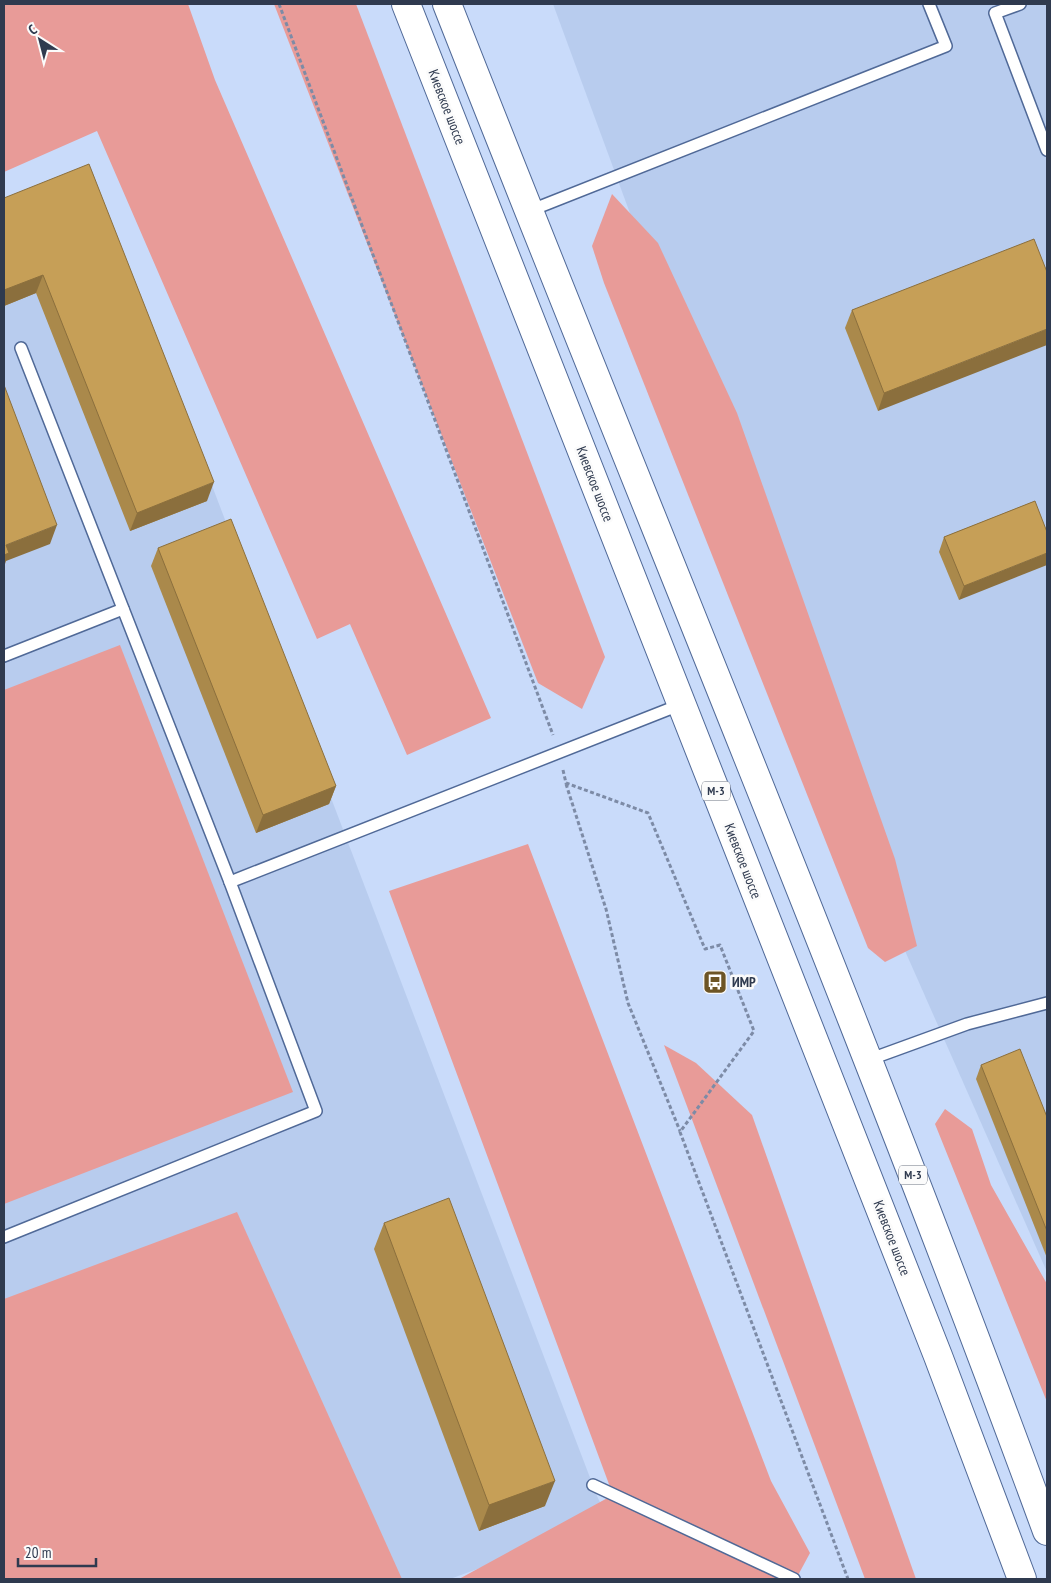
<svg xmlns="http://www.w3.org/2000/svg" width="1051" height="1583" viewBox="0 0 1051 1583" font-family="'PT Sans Narrow',sans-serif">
  <rect width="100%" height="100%" fill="#c9dbfa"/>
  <g fill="#b8ccee">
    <path d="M 553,4 L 1047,4 L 1047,1272 L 883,901 Z"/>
    <path d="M 91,168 L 597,1496 L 609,1521 L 450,1579 L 4,1579 L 4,204 Z"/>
  </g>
  <g fill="#e89b98">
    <path d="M 4,4 L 188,4 L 215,80 L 491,718 L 407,755 L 350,624 L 317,639 L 97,131 L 4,172 Z"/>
    <path d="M 274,4 L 356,4 L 605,657 L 582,709 L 538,683 Z"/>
    <path d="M 612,194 L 658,243 L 737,413 L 895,859 L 917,946 L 885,962 L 868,948 L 604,283 L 592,246 Z"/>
    <path d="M 120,645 L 293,1092 L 4,1204 L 4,690 Z"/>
    <path d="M 528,844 L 771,1481 L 810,1553 L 796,1579 L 459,1579 L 613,1495 L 389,891 Z"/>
    <path d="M 664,1045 L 696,1063 L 752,1115 L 916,1579 L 865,1579 Z"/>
    <path d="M 945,1109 L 972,1129 L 991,1185 L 1047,1284 L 1047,1402 L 935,1124 Z"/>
    <path d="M 237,1212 L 402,1579 L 4,1579 L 4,1299 Z"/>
  </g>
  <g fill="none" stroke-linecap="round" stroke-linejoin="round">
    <g stroke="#506997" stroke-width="14">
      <g id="lane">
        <path d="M 1020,4 L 995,13 L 1047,150"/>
        <path d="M 529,211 L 946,46 L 929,4"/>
        <path d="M 21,348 L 230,882"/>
        <path d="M 4,656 L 123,609"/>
        <path d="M 868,1060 L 967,1024 L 1047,1003"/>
        <path d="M 4,1237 L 316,1111 L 230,882 L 682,704"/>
        <path d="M 593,1485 L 794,1579"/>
      </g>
    </g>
    <g stroke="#506997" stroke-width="30">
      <g id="highway">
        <path d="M 406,4 L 938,1356 L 1022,1579"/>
        <path d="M 447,4 C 647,513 859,1018 1047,1531"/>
      </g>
    </g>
    <g stroke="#7d8ba6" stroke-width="3" stroke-dasharray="4 2.5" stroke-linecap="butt">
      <path d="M 279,4 L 553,735"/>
      <path d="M 563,770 L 566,783 L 648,813 L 705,949 L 720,945 L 754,1031 L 680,1132 L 848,1579"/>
      <path d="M 566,784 L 606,909 L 628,1003 L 680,1131"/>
    </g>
    <use href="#lane" stroke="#fff" stroke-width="11"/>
    <use href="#highway" stroke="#fff" stroke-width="28"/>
  </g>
  <g fill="#aa894b">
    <path d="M 4,198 L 207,501 L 130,531 L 36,293 L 4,306 Z"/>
    <path d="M 1047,272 L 878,411 L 845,328 L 852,310 Z"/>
    <path d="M 1035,501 L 959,600 L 939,552 L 944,537 Z"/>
    <path d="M 158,548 L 336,786 L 329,804 L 256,833 L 151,566 Z"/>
    <path d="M 981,1065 L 1047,1117 L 1047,1258 L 976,1079 Z"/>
    <path d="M 384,1223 L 545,1506 L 479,1531 L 374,1249 Z"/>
  </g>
  <g fill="#8b6f3d">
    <path d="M 43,275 L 36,293 L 4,306 L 4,290 Z"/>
    <path d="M 1047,329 L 1047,345 L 878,411 L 884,393 Z"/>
    <path d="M 214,482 L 207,501 L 130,531 L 137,513 Z"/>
    <path d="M 57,525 L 50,544 L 6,561 L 4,567 L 4,551 L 6,545 Z"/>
    <path d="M 1047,553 L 1047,565 L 959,600 L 964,586 Z"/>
    <path d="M 336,786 L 329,804 L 256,833 L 263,815 Z"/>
    <path d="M 555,1481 L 545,1506 L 479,1531 L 489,1505 Z"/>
  </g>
  <g fill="#c69f57" stroke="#8b6f3d">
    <path d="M 89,164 L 214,482 L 137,513 L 43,275 L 4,290 L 4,198 Z"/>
    <path d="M 1034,239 L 1047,272 L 1047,329 L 884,393 L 852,310 Z"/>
    <path d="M 4,385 L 57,525 L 6,545 L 9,553 L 4,555 Z"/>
    <path d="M 1035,501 L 1047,532 L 1047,553 L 964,586 L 944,537 Z"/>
    <path d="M 231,519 L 336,786 L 263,815 L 158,548 Z"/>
    <path d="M 1020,1049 L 1047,1117 L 1047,1231 L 981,1065 Z"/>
    <path d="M 449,1198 L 555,1481 L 489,1505 L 384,1223 Z"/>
  </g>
  <defs>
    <g id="bus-square" transform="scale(1.25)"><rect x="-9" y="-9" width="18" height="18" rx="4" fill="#6d5525" stroke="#fbfbfb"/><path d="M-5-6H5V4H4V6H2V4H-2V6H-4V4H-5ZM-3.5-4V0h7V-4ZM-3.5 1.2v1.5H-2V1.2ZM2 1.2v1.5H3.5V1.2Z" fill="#fff"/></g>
  </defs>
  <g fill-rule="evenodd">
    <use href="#bus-square" x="715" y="982"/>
  </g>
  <g text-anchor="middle" stroke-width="5" stroke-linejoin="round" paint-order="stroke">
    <g fill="#fbfbfb" stroke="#6c7483" stroke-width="1">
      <rect x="702" y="781.5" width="28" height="19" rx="4"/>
      <rect x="899" y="1165.5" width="28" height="19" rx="4"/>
    </g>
    <g font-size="12" font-weight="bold" fill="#2f3a4f">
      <text x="716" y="795">М-3</text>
      <text x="913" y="1179">М-3</text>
    </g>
    <g font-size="14" fill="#2f3a4f" stroke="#fbfbfb">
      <text transform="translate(447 107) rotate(69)" y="5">Киевское шоссе</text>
      <text transform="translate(595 484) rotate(69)" y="5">Киевское шоссе</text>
      <text transform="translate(743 861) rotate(69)" y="5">Киевское шоссе</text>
      <text transform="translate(892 1238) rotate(69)" y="5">Киевское шоссе</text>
    </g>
    <g font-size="14" font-weight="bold" fill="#2f3a4f" stroke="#fbfbfb" text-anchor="start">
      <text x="732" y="987">ИМР</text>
    </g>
  </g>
  <rect width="1051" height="1583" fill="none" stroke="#2f3a4f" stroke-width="10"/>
  <g transform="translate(40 40) rotate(324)" stroke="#fbfbfb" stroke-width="4" paint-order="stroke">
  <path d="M0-4L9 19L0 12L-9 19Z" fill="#2f3a4f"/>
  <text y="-8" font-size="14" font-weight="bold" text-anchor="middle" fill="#2f3a4f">С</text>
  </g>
  <path d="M18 1558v8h78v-8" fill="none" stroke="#2f3a4f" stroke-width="2.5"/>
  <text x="25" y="1558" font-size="15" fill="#2f3a4f" stroke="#fbfbfb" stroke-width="4" paint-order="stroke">20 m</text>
</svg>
